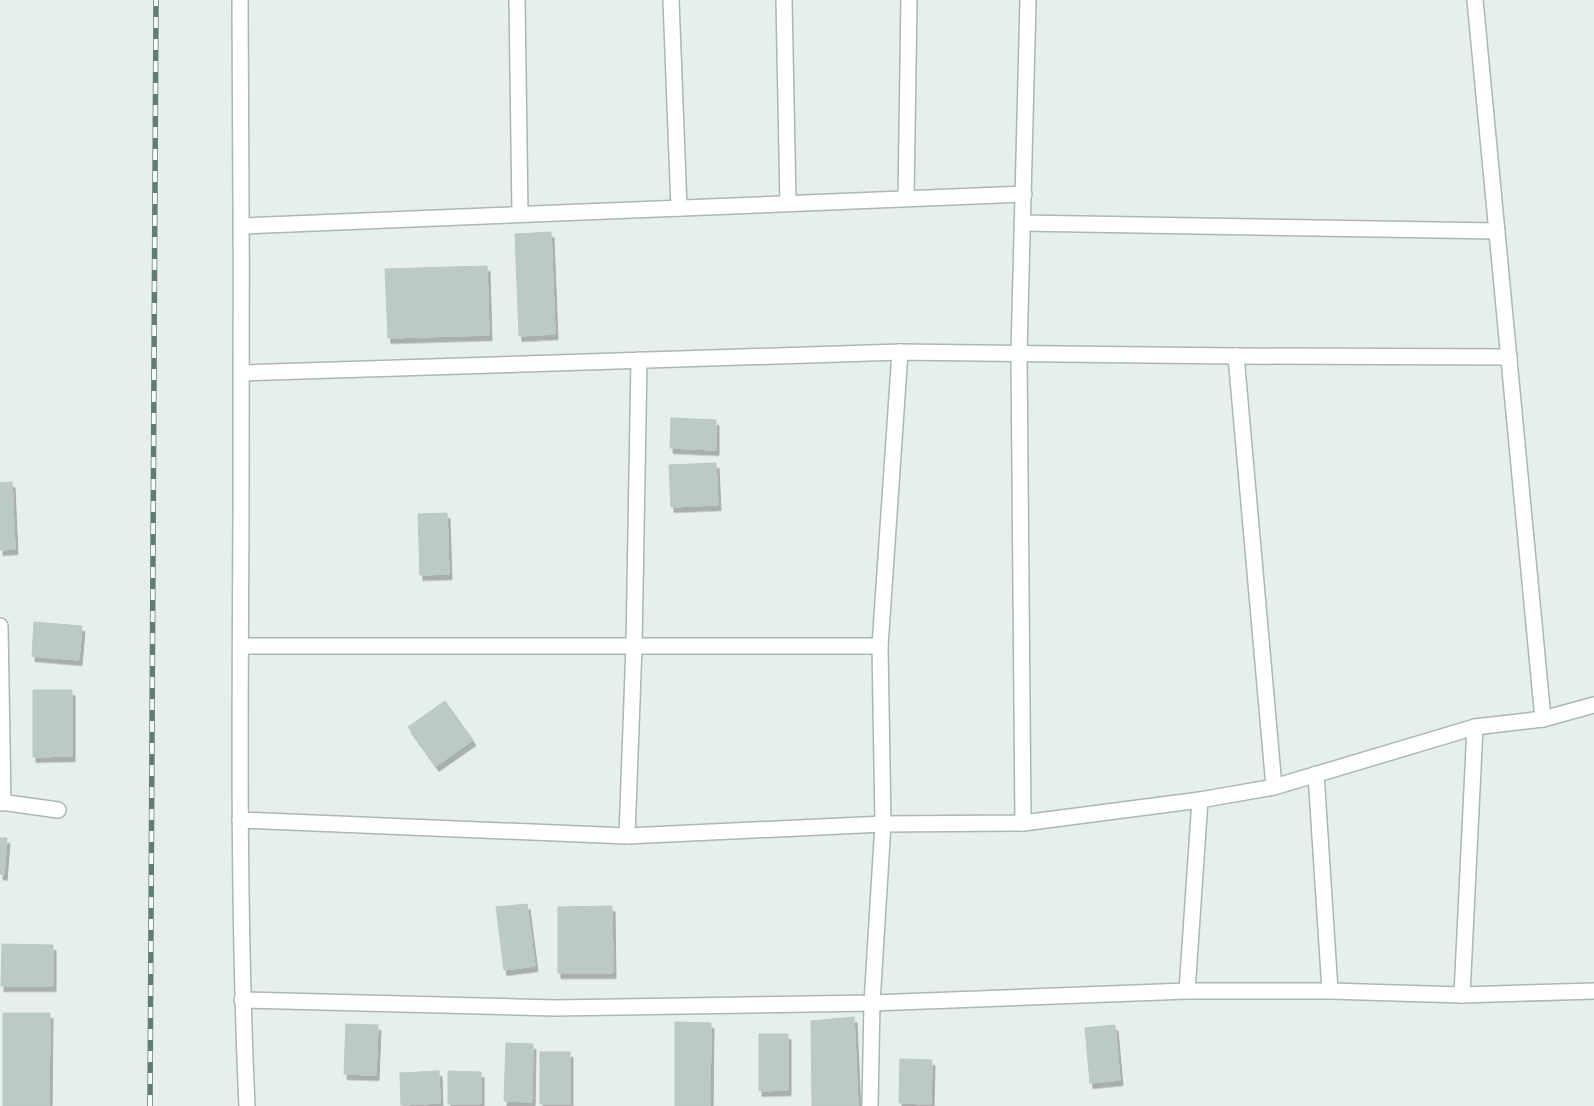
<svg xmlns="http://www.w3.org/2000/svg" width="1594" height="1106" viewBox="0 0 1594 1106" font-family="Barlow,sans-serif">
  <defs>
    <filter id="shadow"><feDropShadow dx="3" dy="5.5" stdDeviation="0" flood-color="#0004"/></filter>
  </defs>
  <rect width="100%" height="100%" fill="#e6efeb"/>
  <g fill="#bbcac4" stroke="#b8c9c2" filter="url(#shadow)">
    <path d="M 551,232 L 555,334 L 519,336 L 515,234 Z"/>
    <path d="M 487,266 L 489,335 L 388,338 L 385,269 Z"/>
    <path d="M 671,418 L 716,420 L 716,450 L 670,448 Z"/>
    <path d="M 716,463 L 718,505 L 671,507 L 669,465 Z"/>
    <path d="M 12,482 L 15,549 L 0,550 L 0,483 Z"/>
    <path d="M 447,513 L 449,574 L 420,575 L 418,514 Z"/>
    <path d="M 34,622 L 82,626 L 79,660 L 32,656 Z"/>
    <path d="M 33,690 L 72,690 L 72,756 L 33,757 Z"/>
    <path d="M 445,701 L 473,740 L 436,766 L 408,727 Z"/>
    <path d="M 0,838 L 7,838 L 4,875 L 0,874 Z"/>
    <path d="M 527,904 L 535,966 L 504,970 L 496,907 Z"/>
    <path d="M 612,906 L 613,973 L 558,973 L 558,907 Z"/>
    <path d="M 2,944 L 53,945 L 53,986 L 1,986 Z"/>
    <path d="M 3,1013 L 50,1013 L 49,1106 L 3,1106 Z"/>
    <path d="M 854,1017 L 858,1106 L 812,1106 L 811,1021 Z"/>
    <path d="M 675,1022 L 711,1023 L 710,1106 L 675,1106 Z"/>
    <path d="M 346,1024 L 378,1025 L 376,1075 L 344,1074 Z"/>
    <path d="M 1115,1025 L 1120,1080 L 1090,1083 L 1085,1028 Z"/>
    <path d="M 759,1034 L 788,1034 L 788,1090 L 759,1091 Z"/>
    <path d="M 506,1043 L 533,1044 L 532,1102 L 504,1101 Z"/>
    <rect x="540" y="1052" width="30" height="52"/>
    <path d="M 900,1059 L 932,1060 L 931,1104 L 899,1103 Z"/>
    <path d="M 439,1071 L 440,1103 L 401,1105 L 400,1073 Z"/>
    <path d="M 448,1071 L 481,1072 L 481,1104 L 448,1104 Z"/>
  </g>
  <g fill="none" stroke-linecap="round" stroke-linejoin="round">
    <g stroke="#a8b8b2" stroke-width="18">
      <g id="minor">
        <path d="M 240,0 C 241,172 242,345 241,517 C 240,713 238,910 247,1106"/>
        <path d="M 517,0 L 520,214"/>
        <path d="M 671,0 L 679,208"/>
        <path d="M 784,0 L 788,203"/>
        <path d="M 1475,0 L 1543,719"/>
        <path d="M 906,198 L 909,0"/>
        <path d="M 1022,223 L 1497,231"/>
        <path d="M 242,226 L 1024,194"/>
        <path d="M 900,352 L 880,646 L 883,824 L 1023,823 L 1019,354 L 1028,0"/>
        <path d="M 1236,356 L 1274,787"/>
        <path d="M 242,373 L 900,352 L 1236,356 L 1509,357"/>
        <path d="M 0,626 L 3,803"/>
        <path d="M 241,646 L 880,646"/>
        <path d="M 1316,774 L 1330,991"/>
        <path d="M 0,802 L 58,810"/>
        <path d="M 240,820 L 627,836 L 883,824 L 872,1003 L 870,1106"/>
        <path d="M 1023,823 L 1200,800 L 1274,787 L 1475,727 L 1543,719 L 1594,705"/>
        <path d="M 627,836 L 634,646 L 639,360"/>
        <path d="M 1187,991 L 1200,800"/>
        <path d="M 1462,995 L 1475,727"/>
        <path d="M 242,1000 L 555,1008 L 872,1003 L 1187,991 L 1330,991 L 1462,995 L 1594,991"/>
      </g>
    </g>
    <use href="#minor" stroke="#fff" stroke-width="15"/>
    <g stroke="#5f7d75" stroke-width="5.5">
      <path id="rail" d="M 150,1106 L 156,0"/>
    </g>
    <use href="#rail" stroke="#f7fbf9" stroke-width="4" stroke-dasharray="11" stroke-linecap="butt"/>
  </g>
</svg>
